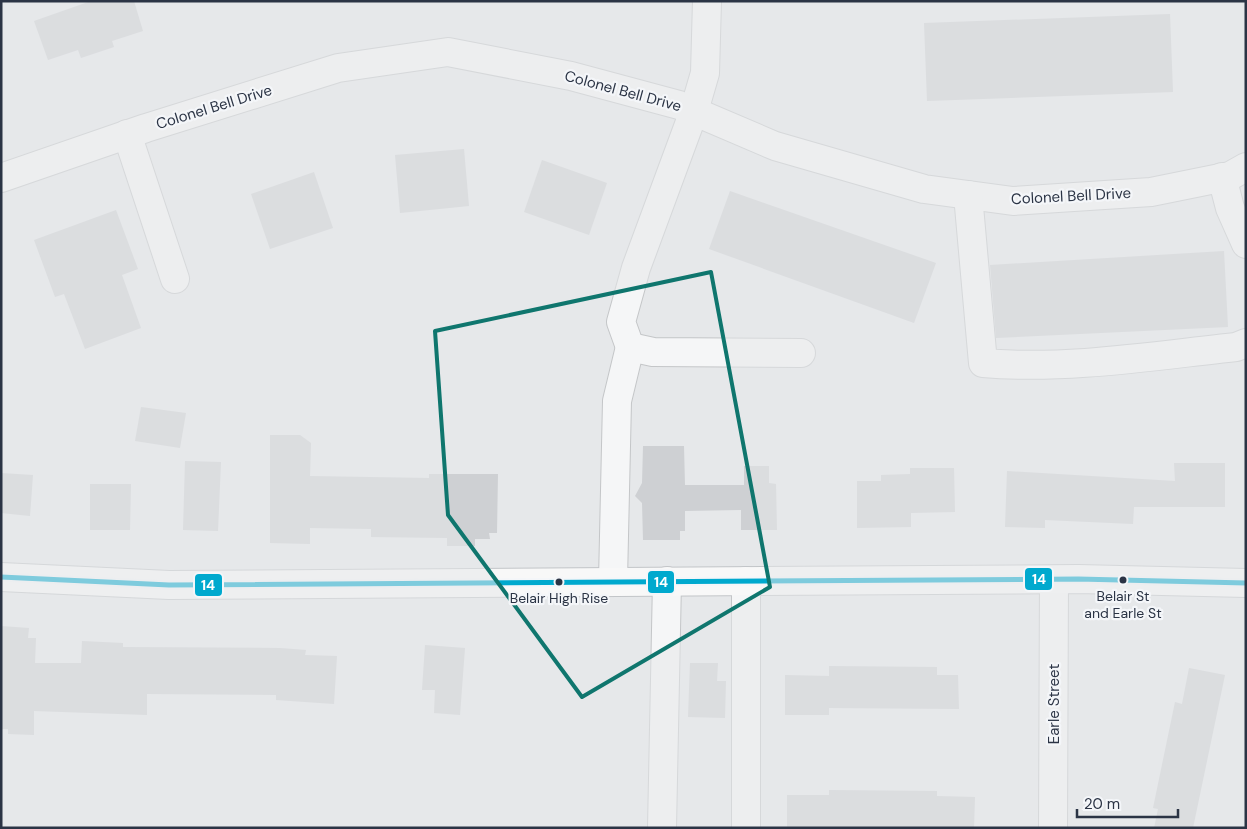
<svg xmlns="http://www.w3.org/2000/svg" width="1247" height="829" viewBox="0 0 1247 829" font-family="'DM Sans',sans-serif">
  <rect width="100%" height="100%" fill="#e6e8ea"/>
  <g fill="#ced0d3">
    <path d="M 91,1 L 134,1 L 143,31 L 112,41 L 114,47 L 81,58 L 78,50 L 48,60 L 34,21 Z"/>
    <path d="M 1170,14 L 1173,92 L 927,101 L 924,23 Z"/>
    <path d="M 464,149 L 469,206 L 400,213 L 395,155 Z"/>
    <path d="M 542,160 L 607,183 L 589,235 L 524,212 Z"/>
    <path d="M 314,172 L 333,228 L 270,249 L 251,194 Z"/>
    <path d="M 730,191 L 936,263 L 914,323 L 709,249 Z"/>
    <path d="M 116,210 L 138,269 L 122,275 L 141,328 L 85,349 L 64,294 L 55,297 L 34,240 Z"/>
    <path d="M 1224,251 L 1228,327 L 996,338 L 990,265 Z"/>
    <path d="M 141,407 L 186,413 L 180,448 L 135,441 Z"/>
    <path d="M 270,435 L 300,435 L 311,443 L 310,476 L 429,478 L 429,474 L 498,474 L 497,533 L 489,533 L 490,539 L 475,539 L 475,546 L 447,546 L 447,538 L 371,537 L 371,529 L 310,528 L 310,544 L 270,543 Z"/>
    <path d="M 643,446 L 684,446 L 685,485 L 744,485 L 744,466 L 769,466 L 769,483 L 776,484 L 777,530 L 741,530 L 741,510 L 685,511 L 685,531 L 680,531 L 680,540 L 643,540 L 642,503 L 635,496 L 642,483 Z"/>
    <path d="M 185,461 L 221,462 L 218,531 L 183,530 Z"/>
    <path d="M 1174,463 L 1225,463 L 1225,507 L 1134,507 L 1133,524 L 1045,520 L 1045,528 L 1005,527 L 1007,471 L 1175,481 Z"/>
    <path d="M 910,468 L 954,468 L 955,512 L 911,513 L 911,527 L 857,528 L 857,481 L 881,481 L 881,475 L 910,474 Z"/>
    <path d="M 1,473 L 33,475 L 30,516 L 1,513 Z"/>
    <path d="M 90,484 L 131,484 L 130,530 L 90,530 Z"/>
    <path d="M 1,626 L 29,628 L 28,638 L 36,638 L 35,663 L 81,663 L 82,641 L 123,643 L 123,647 L 280,648 L 306,650 L 305,655 L 337,656 L 334,704 L 276,700 L 276,695 L 147,694 L 147,715 L 34,711 L 34,735 L 8,734 L 8,729 L 1,729 Z"/>
    <path d="M 425,645 L 465,648 L 460,715 L 434,713 L 435,690 L 422,690 Z"/>
    <path d="M 690,663 L 718,663 L 717,681 L 726,681 L 725,718 L 688,717 Z"/>
    <path d="M 829,666 L 937,667 L 937,675 L 958,675 L 959,709 L 829,708 L 829,715 L 785,715 L 785,675 L 829,676 Z"/>
    <path d="M 1189,668 L 1225,675 L 1193,828 L 1154,828 L 1158,809 L 1153,808 L 1175,702 L 1182,704 Z"/>
    <path d="M 829,790 L 937,791 L 937,796 L 975,797 L 974,828 L 787,828 L 787,795 L 829,795 Z"/>
  </g>
  <g fill="none" stroke-linecap="round" stroke-linejoin="round">
    <g stroke="#c4c6c8" stroke-width="30">
      <g id="minor">
        <path d="M 707,1 L 705,73 L 694,111 L 636,268 L 621,322 L 630,347 L 653,352 L 801,353"/>
        <path d="M 127,134 L 175,279"/>
        <path d="M 1222,177 L 1230,208 L 1246,244"/>
        <path d="M 1,178 L 146,128 L 338,68 L 448,52 L 571,76 L 679,105 L 775,146 L 924,189 L 1013,201 L 1151,192 L 1230,176 L 1246,167"/>
        <path d="M 968,195 L 983,363 C 1067,370 1152,356 1236,347 L 1246,343"/>
        <path d="M 613,581 L 617,401 L 630,347"/>
        <path d="M 662,828 L 667,581"/>
        <path d="M 746,828 L 746,581"/>
        <path d="M 1053,828 L 1054,581"/>
      </g>
    </g>
    <g stroke="#c2c5c8" stroke-width="30">
      <path id="major" d="M 1,577 L 169,585 L 1078,579 L 1246,583"/>
    </g>
    <use href="#minor" stroke="#f5f6f7" stroke-width="28"/>
    <use href="#major" stroke="#f8f8f8" stroke-width="28"/>
    <g stroke="#f4f6f9" stroke-width="9">
      <path id="bus-1" d="M 1,577 L 169,585 L 1078,579 L 1246,583"/>
    </g>
    <use href="#bus-1" stroke="#00a9ce" stroke-width="5"/>
  </g>
  <path d="M0 0H1247V829H0ZM 711,272 L 770,587 L 582,697 L 448,515 L 435,331 Z" fill="#e6e8ea" fill-opacity=".55" fill-rule="evenodd"/>
  <path fill="none" stroke="#0f766e" stroke-width="4" stroke-linejoin="round" d="M 711,272 L 770,587 L 582,697 L 448,515 L 435,331 Z"/>
  <g fill="#2b3445" stroke="#f4f6f9" stroke-width="2">
    <circle cx="1123" cy="580" r="4.5"/>
    <circle cx="559" cy="582" r="4.5"/>
  </g>
  <g text-anchor="middle" stroke-width="4.5" stroke-linejoin="round" paint-order="stroke">
    <g font-size="14" fill="#2b3445" stroke="#f4f6f9">
      <text x="1123" y="601">Belair St<tspan x="1123" dy="17">and Earle St</tspan></text>
      <text x="559" y="603">Belair High Rise</text>
    </g>
    <g font-size="15" fill="#2b3445" stroke="#f4f6f9">
      <text transform="translate(623 91) rotate(15)" y="5">Colonel Bell Drive</text>
      <text transform="translate(214 107) rotate(-17)" y="5">Colonel Bell Drive</text>
      <text transform="translate(1071 196) rotate(-3)" y="5">Colonel Bell Drive</text>
      <text transform="translate(1054 704) rotate(-90)" y="5">Earle Street</text>
    </g>
  </g>
  <g stroke="#f4f6f9" stroke-width="2">
    <rect x="1024" y="567" width="29" height="24" rx="5" fill="#00a9ce"/>
    <rect x="647" y="570" width="28" height="24" rx="5" fill="#00a9ce"/>
    <rect x="194" y="573" width="29" height="24" rx="5" fill="#00a9ce"/>
  </g>
  <g font-size="14" text-anchor="middle" font-weight="bold" fill="#fff">
    <text x="1039" y="584">14</text>
    <text x="661" y="587">14</text>
    <text x="208" y="590">14</text>
  </g>
  <rect width="1247" height="829" fill="none" stroke="#2b3445" stroke-width="5"/>
  <path d="M1077 809v8h101v-8" fill="none" stroke="#2b3445" stroke-width="2.5"/>
  <text x="1084" y="809" font-size="15" fill="#2b3445" stroke="#f4f6f9" stroke-width="4" paint-order="stroke">20 m</text>
</svg>
